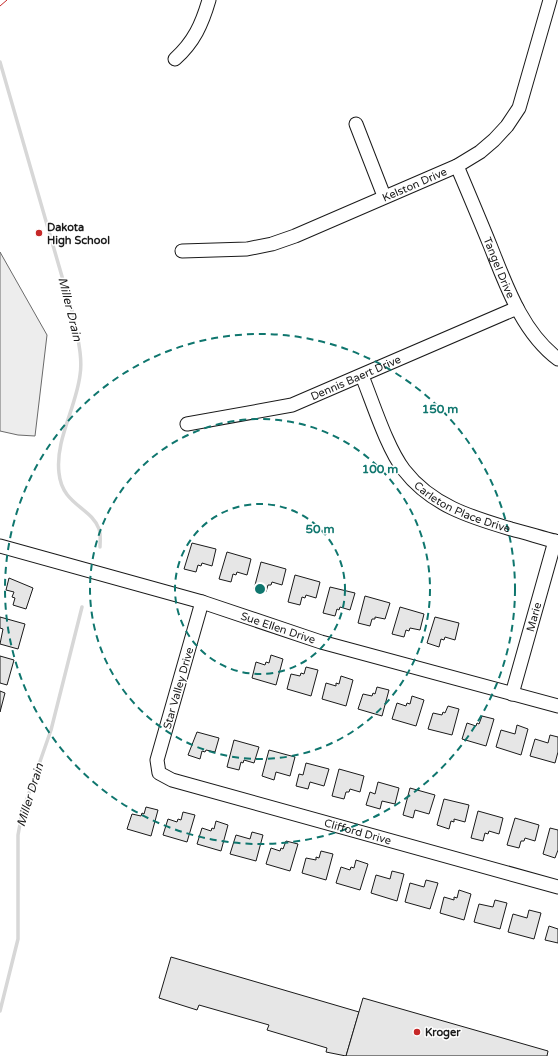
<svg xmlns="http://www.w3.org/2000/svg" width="558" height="1056" viewBox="0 0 558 1056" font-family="'Varela Round',sans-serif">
  <rect width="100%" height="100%" fill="#fff"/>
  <path fill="#ededed" stroke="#6a6a6a" d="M 0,252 L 47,335 L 35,436 L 18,435 L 0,431 Z"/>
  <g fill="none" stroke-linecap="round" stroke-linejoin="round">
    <g stroke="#d7d7d7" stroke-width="3.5">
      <path d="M 0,62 L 74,318 C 77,336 83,357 80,375 C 76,408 55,440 59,473 C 62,505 91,507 99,529 C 101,534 100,542 100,547"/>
      <path d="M 0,1011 L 18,939 L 18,835 L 22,813 L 51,730 L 82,607"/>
    </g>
  </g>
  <g fill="#e6e6e6" stroke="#1a1a1a">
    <path d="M 192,543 L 216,549 L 212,566 L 202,563 L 201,566 L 198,565 L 196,572 L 184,569 Z"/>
    <path d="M 227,552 L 251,559 L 247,575 L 237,572 L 236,575 L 233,574 L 231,582 L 219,579 Z"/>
    <path d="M 261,562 L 286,569 L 282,585 L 272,582 L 271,585 L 268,585 L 266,592 L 254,589 Z"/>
    <path d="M 295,575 L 320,582 L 316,598 L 306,595 L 305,598 L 302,597 L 300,605 L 288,602 Z"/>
    <path d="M 9,578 L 33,588 L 26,609 L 13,605 L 15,598 L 12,597 L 14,592 L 6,590 Z"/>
    <path d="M 330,587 L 355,593 L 350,610 L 340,607 L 339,610 L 337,609 L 335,616 L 323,613 Z"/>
    <path d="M 365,596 L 390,603 L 385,619 L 375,617 L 375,619 L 372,619 L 370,626 L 358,623 Z"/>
    <path d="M 400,607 L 424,614 L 420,630 L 410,628 L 409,631 L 406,630 L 404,637 L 392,634 Z"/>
    <path d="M 0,617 L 25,624 L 18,649 L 0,644 L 3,629 L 0,628 Z"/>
    <path d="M 435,617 L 459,623 L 455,640 L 445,637 L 444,640 L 441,639 L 439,647 L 427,643 Z"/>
    <path d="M 271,655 L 283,659 L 276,685 L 252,678 L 256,662 L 265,665 L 266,662 L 269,663 Z"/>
    <path d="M 0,656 L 14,660 L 7,685 L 0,683 Z"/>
    <path d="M 306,667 L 318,670 L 311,696 L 287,689 L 291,674 L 300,676 L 301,673 L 304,674 Z"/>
    <path d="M 341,676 L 353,680 L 346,706 L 322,699 L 326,683 L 336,686 L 336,683 L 339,684 Z"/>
    <path d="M 377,687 L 389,690 L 382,716 L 358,709 L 363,694 L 372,696 L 373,693 L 375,694 Z"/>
    <path d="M 0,691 L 5,693 L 0,712 Z"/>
    <path d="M 412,696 L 424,700 L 416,726 L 392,719 L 397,703 L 406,706 L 407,703 L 410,704 Z"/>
    <path d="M 448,706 L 459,709 L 452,735 L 428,729 L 433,713 L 442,715 L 443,712 L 445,713 Z"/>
    <path d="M 482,716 L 494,719 L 486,746 L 462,739 L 467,723 L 476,726 L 477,723 L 479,724 Z"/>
    <path d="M 517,725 L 528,729 L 521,755 L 496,747 L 501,730 L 515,734 Z"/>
    <path d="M 197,732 L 219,738 L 215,752 L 206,750 L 205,752 L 202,751 L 200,759 L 188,755 Z"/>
    <path d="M 550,735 L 558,737 L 558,752 L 555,763 L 530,756 L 535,739 L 548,743 Z"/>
    <path d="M 234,740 L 259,747 L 254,763 L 244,760 L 243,763 L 241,762 L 239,770 L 227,767 Z"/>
    <path d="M 269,750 L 295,757 L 290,776 L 276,772 L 274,780 L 262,776 Z"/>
    <path d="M 306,763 L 329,769 L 324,786 L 310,782 L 308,789 L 296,786 L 299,774 L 303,775 Z"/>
    <path d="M 339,769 L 364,776 L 360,792 L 350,789 L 349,792 L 346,792 L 344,799 L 332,796 Z"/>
    <path d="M 378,782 L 399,788 L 395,804 L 382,801 L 380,809 L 366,805 L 370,792 L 375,794 Z"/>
    <path d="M 410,788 L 435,795 L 429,814 L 415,810 L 413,818 L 403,815 Z"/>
    <path d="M 444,799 L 469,805 L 465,822 L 454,819 L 454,822 L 451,821 L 449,829 L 437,825 Z"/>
    <path d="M 146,807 L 158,810 L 151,836 L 127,829 L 132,814 L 141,816 L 142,813 L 144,814 Z"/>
    <path d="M 478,811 L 503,818 L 499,834 L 489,831 L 488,834 L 485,833 L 483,841 L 471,838 Z"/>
    <path d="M 183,812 L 195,815 L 187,842 L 163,835 L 168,819 L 177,822 L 178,819 L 181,820 Z"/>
    <path d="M 515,818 L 539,825 L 535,841 L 525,838 L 524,841 L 521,841 L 519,848 L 507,845 Z"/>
    <path d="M 216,821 L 228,825 L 221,851 L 197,844 L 202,828 L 211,831 L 212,828 L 214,829 Z"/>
    <path d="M 550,828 L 558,830 L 558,850 L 555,858 L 543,854 Z"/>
    <path d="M 252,832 L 263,835 L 256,861 L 230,854 L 236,835 L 250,839 Z"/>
    <path d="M 286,841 L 298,844 L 290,871 L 266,864 L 271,848 L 280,851 L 281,848 L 283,849 Z"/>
    <path d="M 321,851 L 333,854 L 326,880 L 302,873 L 306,858 L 316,860 L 316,857 L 319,858 Z"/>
    <path d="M 356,860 L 368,864 L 360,890 L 336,883 L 341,867 L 350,870 L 351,867 L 354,868 Z"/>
    <path d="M 392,871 L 404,874 L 397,901 L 371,893 L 376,875 L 390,879 Z"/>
    <path d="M 426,880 L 438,883 L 430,909 L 405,902 L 410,883 L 424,887 Z"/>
    <path d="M 459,890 L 471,894 L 464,920 L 440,913 L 444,897 L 454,900 L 454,897 L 457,898 Z"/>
    <path d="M 495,900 L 507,903 L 500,929 L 474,922 L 479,904 L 493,907 Z"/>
    <path d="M 529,910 L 541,913 L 534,939 L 508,932 L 513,914 L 527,918 Z"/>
    <path d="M 549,926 L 558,929 L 558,943 L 545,940 Z"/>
    <path d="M 171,957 L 359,1012 L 346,1056 L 326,1052 L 327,1048 L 267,1030 L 269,1025 L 199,1005 L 197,1010 L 159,998 Z"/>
    <path d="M 363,998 L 548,1051 L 547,1056 L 346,1056 Z"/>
  </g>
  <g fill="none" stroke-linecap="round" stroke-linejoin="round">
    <g stroke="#1a1a1a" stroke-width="15">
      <g id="minor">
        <path d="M 175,59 C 194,42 202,24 209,0"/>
        <path d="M 356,124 L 384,196"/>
        <path id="s1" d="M 457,166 C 468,192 479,218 490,245 C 506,285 522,332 558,359"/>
        <path id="s2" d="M 182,251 L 247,249 L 272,244 L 295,236 L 457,166 L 480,152 L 494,140 L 507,126 L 519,108 L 550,0"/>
        <path id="s3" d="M 362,376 C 373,403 387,448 404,470 C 431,505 470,517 511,529 C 527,533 542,538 558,542"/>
        <path id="s4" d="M 187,424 L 292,405 L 517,308"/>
        <path id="s5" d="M 0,546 L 202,602 L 321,642 L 558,706"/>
        <path id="s6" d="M 202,602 L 157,760 L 159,773 L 172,780 L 558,887"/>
        <path id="s7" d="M 512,694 L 555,541"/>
      </g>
    </g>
    <use href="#minor" stroke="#fff" stroke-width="13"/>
    <path stroke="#c62828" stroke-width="1" stroke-dasharray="14 3 2 3" stroke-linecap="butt" d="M 0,6 L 7,0"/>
  </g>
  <g fill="none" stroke="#0f766e" stroke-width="2" stroke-dasharray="7 5">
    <circle cx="260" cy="589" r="85"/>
    <circle cx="260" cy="589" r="170"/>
    <circle cx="260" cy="589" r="255"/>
  </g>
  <g fill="#c62828" stroke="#fff" stroke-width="1.5">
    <circle cx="39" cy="233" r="4"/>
    <circle cx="417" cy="1032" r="4"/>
  </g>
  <g text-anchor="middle" stroke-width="3" stroke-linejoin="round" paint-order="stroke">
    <g font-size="11" fill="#1a1a1a" stroke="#fff">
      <text dy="4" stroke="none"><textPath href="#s2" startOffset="245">Kelston Drive</textPath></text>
      <text dy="4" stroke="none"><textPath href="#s1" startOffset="110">Tangel Drive</textPath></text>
      <text dy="4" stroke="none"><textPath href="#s4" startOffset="176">Dennis Baert Drive</textPath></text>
      <text dy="4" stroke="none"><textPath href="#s3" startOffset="174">Carleton Place Drive</textPath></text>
      <text dy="4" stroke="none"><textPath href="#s7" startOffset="80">Marie</textPath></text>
      <text dy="4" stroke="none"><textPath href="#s5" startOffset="290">Sue Ellen Drive</textPath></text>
      <text transform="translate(178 688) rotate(-74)" y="4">Star Valley Drive</text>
      <text dy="4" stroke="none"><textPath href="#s6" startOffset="385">Clifford Drive</textPath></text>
    </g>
    <g font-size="11" font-weight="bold" fill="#1a1a1a" stroke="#fff" text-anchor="start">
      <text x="47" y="231">Dakota<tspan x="47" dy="13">High School</tspan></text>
      <text x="425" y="1036">Kroger</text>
    </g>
    <g font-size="12" font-style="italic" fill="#1a1a1a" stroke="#fff">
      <text transform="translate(70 309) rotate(76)" y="4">Miller Drain</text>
      <text transform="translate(30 795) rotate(-73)" y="4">Miller Drain</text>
    </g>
  </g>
  <circle cx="260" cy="589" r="6" fill="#0f766e" stroke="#fff" stroke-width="2"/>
  <g font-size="12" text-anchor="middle" font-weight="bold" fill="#0f766e" stroke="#fff" stroke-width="3" stroke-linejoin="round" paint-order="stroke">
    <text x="440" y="413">150 m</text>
    <text x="380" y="473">100 m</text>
    <text x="320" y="533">50 m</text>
  </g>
</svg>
